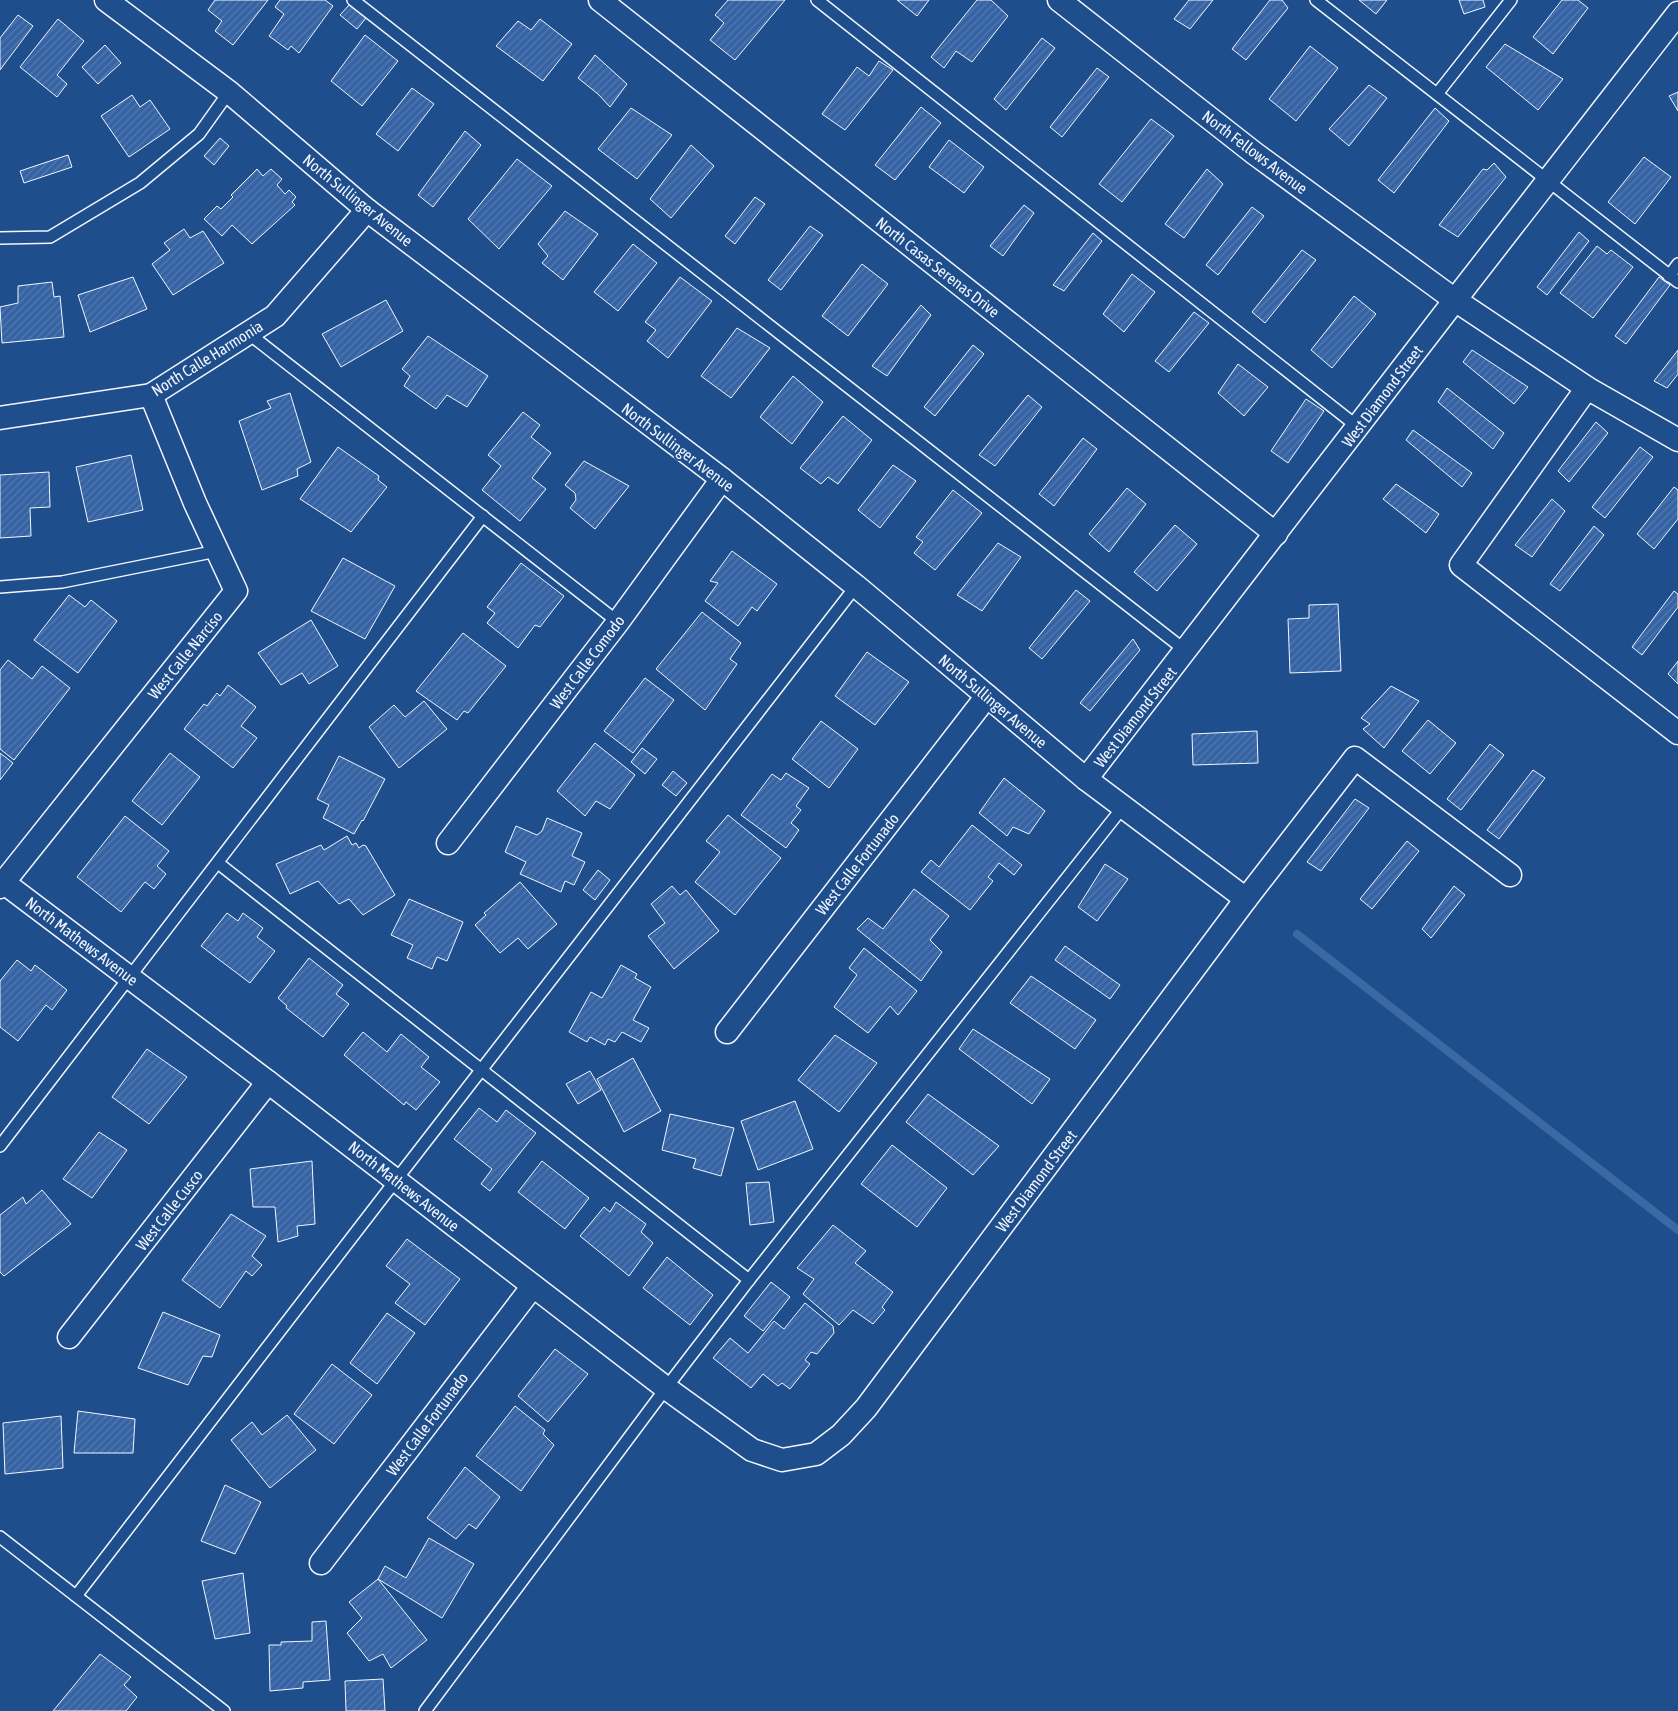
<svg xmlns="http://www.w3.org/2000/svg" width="1678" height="1711" viewBox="0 0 1678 1711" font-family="'Asap Condensed',sans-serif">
  <defs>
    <pattern id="building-hatch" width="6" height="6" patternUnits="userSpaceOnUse" patternTransform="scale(1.25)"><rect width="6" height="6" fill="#3563a3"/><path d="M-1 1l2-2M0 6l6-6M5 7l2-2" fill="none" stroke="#537ab1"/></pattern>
  </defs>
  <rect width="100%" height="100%" fill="#1f4e8c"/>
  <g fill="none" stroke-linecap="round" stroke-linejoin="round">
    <path stroke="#3b69a3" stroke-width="8" d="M 1297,934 L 1678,1230"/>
  </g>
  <g fill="url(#building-hatch)" stroke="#f2f6ff">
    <path d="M 215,0 L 268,0 L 233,45 L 215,31 L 222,21 L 208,10 Z"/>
    <path d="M 280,0 L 325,0 L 333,6 L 299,53 L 291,46 L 288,50 L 269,36 L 284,14 L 275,7 Z"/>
    <path d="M 728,0 L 785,0 L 735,60 L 710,40 L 724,23 L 715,15 Z"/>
    <path d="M 897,0 L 929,0 L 917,16 Z"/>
    <path d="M 977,0 L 991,0 L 1008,16 L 972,62 L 956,51 L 944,68 L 931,57 Z"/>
    <path d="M 1189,0 L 1213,0 L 1190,29 L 1174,19 Z"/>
    <path d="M 1270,0 L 1282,0 L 1288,8 L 1246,60 L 1232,49 Z"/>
    <path d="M 1359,0 L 1387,0 L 1376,14 Z"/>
    <path d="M 1459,0 L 1483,0 L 1485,7 L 1464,14 Z"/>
    <path d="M 1562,0 L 1578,0 L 1588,8 L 1553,54 L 1533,37 Z"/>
    <path d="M 350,4 L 366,18 L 357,29 L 340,15 Z"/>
    <path d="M 18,15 L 33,26 L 0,70 L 0,38 Z"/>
    <path d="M 58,19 L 84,41 L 57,75 L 67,84 L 57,97 L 20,67 Z"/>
    <path d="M 540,19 L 572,44 L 543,81 L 496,46 L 518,21 L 531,30 Z"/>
    <path d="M 365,35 L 398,61 L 362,106 L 331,81 Z"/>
    <path d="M 1042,38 L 1055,48 L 1006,110 L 994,99 Z"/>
    <path d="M 1505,44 L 1563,79 L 1538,110 L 1486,67 Z"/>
    <path d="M 105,45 L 121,63 L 98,84 L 82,67 Z"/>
    <path d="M 1310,46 L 1338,68 L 1296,121 L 1269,99 Z"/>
    <path d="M 595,55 L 627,84 L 610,107 L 598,94 L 578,78 Z"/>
    <path d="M 879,61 L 893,70 L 845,130 L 822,114 L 857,67 L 869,76 Z"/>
    <path d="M 1097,68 L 1109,77 L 1062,137 L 1050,127 Z"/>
    <path d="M 1369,85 L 1387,98 L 1349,146 L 1329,129 Z"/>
    <path d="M 412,88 L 434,104 L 398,151 L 376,134 Z"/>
    <path d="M 1678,92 L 1678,111 L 1669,96 Z"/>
    <path d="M 132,95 L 140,107 L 150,100 L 170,129 L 129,157 L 101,116 Z"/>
    <path d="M 921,107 L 941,123 L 895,180 L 875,165 Z"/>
    <path d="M 631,108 L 672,135 L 637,179 L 598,149 Z"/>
    <path d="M 1435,108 L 1449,121 L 1394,193 L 1378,180 Z"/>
    <path d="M 1151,119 L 1174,136 L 1122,202 L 1099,184 Z"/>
    <path d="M 465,131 L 481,145 L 433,207 L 418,195 Z"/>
    <path d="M 220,138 L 229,146 L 214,165 L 204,156 Z"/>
    <path d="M 949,140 L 984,167 L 964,193 L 929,167 Z"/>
    <path d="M 691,145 L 714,166 L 671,218 L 650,199 Z"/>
    <path d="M 68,155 L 72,167 L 24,183 L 20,171 Z"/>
    <path d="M 1644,157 L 1671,177 L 1635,224 L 1608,202 Z"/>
    <path d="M 517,159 L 552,186 L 499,249 L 468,219 Z"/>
    <path d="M 1494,163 L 1506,177 L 1458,237 L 1439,225 L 1483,169 L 1487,170 Z"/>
    <path d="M 257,169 L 263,176 L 271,169 L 282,179 L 277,185 L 285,194 L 289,190 L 296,197 L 292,202 L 295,205 L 252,244 L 232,225 L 222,236 L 204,219 L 217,206 L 221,209 L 233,197 L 231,195 Z"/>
    <path d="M 1207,169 L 1223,184 L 1184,238 L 1165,224 Z"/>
    <path d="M 755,197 L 765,204 L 735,244 L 725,236 Z"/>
    <path d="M 1024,205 L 1034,213 L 1003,256 L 990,246 Z"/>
    <path d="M 1252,207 L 1264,216 L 1218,275 L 1206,265 Z"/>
    <path d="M 565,211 L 598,234 L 563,280 L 542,263 L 548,256 L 538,244 Z"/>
    <path d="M 810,226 L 823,235 L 781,290 L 768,280 Z"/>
    <path d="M 184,229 L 190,238 L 203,231 L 224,263 L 173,295 L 152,264 L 170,250 L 164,243 Z"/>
    <path d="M 1579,232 L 1589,241 L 1547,295 L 1537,287 Z"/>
    <path d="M 1093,233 L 1102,241 L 1064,291 L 1053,285 Z"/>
    <path d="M 633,244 L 657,263 L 618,311 L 594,292 Z"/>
    <path d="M 1597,246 L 1607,254 L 1611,250 L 1633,267 L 1593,318 L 1560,293 Z"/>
    <path d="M 1302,250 L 1316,260 L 1265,323 L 1252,312 Z"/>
    <path d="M 862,264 L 888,284 L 848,336 L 822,316 Z"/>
    <path d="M 1132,274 L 1155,292 L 1124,332 L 1103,314 Z"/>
    <path d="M 133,277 L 147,309 L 90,332 L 78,295 Z"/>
    <path d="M 680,277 L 712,301 L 668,358 L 647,341 L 656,330 L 645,322 Z"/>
    <path d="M 1659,277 L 1670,285 L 1626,344 L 1615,336 Z"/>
    <path d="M 52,282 L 54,297 L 60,296 L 64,337 L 2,343 L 0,307 L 18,303 L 18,286 Z"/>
    <path d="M 1354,296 L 1376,314 L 1332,368 L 1311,350 Z"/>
    <path d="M 386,300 L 403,331 L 341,367 L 322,334 Z"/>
    <path d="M 921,305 L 931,315 L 887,376 L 872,366 Z"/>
    <path d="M 1194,312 L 1209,323 L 1169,372 L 1155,361 Z"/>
    <path d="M 737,328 L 770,348 L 731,398 L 701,376 Z"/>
    <path d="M 428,336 L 488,376 L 467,407 L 447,395 L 436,409 L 404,386 L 410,376 L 402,369 Z"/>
    <path d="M 973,345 L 984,354 L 935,416 L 924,407 Z"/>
    <path d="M 1472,350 L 1528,387 L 1514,404 L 1463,362 Z"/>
    <path d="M 1678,350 L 1678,374 L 1667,388 L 1654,381 Z"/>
    <path d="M 1238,364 L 1268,387 L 1244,416 L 1218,393 Z"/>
    <path d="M 793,376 L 823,402 L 792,444 L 760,417 Z"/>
    <path d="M 1447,388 L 1504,433 L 1493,449 L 1438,402 Z"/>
    <path d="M 290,393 L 311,462 L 297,469 L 298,476 L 262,490 L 239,421 L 271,408 L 267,401 Z"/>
    <path d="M 1028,395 L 1042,407 L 995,466 L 979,455 Z"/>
    <path d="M 1306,399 L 1324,411 L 1288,463 L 1271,451 Z"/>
    <path d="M 523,412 L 540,425 L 531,437 L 551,453 L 532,478 L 546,489 L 520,521 L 482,490 L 501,466 L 488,455 Z"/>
    <path d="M 843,416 L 872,440 L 838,484 L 828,477 L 821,484 L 800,468 Z"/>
    <path d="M 1596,422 L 1608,433 L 1569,482 L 1558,471 Z"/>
    <path d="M 1413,430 L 1472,473 L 1462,487 L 1406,440 Z"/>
    <path d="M 1083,438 L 1097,449 L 1054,506 L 1039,494 Z"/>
    <path d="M 338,447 L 379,476 L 378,480 L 387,487 L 351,532 L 300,499 Z"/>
    <path d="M 1640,447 L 1653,457 L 1605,518 L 1592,507 Z"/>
    <path d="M 131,455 L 143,510 L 88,522 L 76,467 Z"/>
    <path d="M 584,461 L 629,486 L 595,529 L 570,508 L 576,500 L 575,493 L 565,485 Z"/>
    <path d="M 893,465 L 916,481 L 880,528 L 858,510 Z"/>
    <path d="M 49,472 L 50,507 L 30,508 L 31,536 L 0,538 L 0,475 Z"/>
    <path d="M 1396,484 L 1439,514 L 1426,533 L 1383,499 Z"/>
    <path d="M 1674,487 L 1678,490 L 1678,519 L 1654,549 L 1637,534 Z"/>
    <path d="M 1127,488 L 1146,504 L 1109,552 L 1089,534 Z"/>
    <path d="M 953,490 L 982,513 L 935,570 L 914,553 L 923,542 L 916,537 Z"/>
    <path d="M 1552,499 L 1565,511 L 1532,557 L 1515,545 Z"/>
    <path d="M 1175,525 L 1197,544 L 1157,591 L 1134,572 Z"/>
    <path d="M 1594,526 L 1604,535 L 1560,591 L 1550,584 Z"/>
    <path d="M 998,543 L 1021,557 L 982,611 L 957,595 Z"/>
    <path d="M 732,551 L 777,584 L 757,611 L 752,607 L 738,626 L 705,601 L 718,583 L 710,581 Z"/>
    <path d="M 343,558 L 395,586 L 365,639 L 311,611 Z"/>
    <path d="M 521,563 L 564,596 L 540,627 L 535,625 L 518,648 L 487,623 L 495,613 L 487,607 Z"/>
    <path d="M 1076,590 L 1090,601 L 1042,659 L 1029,648 Z"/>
    <path d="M 1674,591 L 1678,594 L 1678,607 L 1642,655 L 1632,647 Z"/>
    <path d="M 69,595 L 85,607 L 91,600 L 117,621 L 78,673 L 34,640 Z"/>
    <path d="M 1338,604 L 1341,671 L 1290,673 L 1288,619 L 1309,618 L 1309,605 Z"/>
    <path d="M 702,612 L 741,643 L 730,659 L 737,664 L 705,710 L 656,669 Z"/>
    <path d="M 311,620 L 338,666 L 309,684 L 302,673 L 281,685 L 258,653 Z"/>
    <path d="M 463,633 L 506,666 L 468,713 L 464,711 L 457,720 L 416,691 Z"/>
    <path d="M 1133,639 L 1140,650 L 1090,711 L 1080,703 Z"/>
    <path d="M 867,652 L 909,682 L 875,725 L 835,696 Z"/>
    <path d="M 8,660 L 32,679 L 42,666 L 70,688 L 14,760 L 0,749 L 0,670 Z"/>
    <path d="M 1678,661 L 1678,684 L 1668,674 Z"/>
    <path d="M 645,678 L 674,700 L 633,753 L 604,731 Z"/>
    <path d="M 228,685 L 256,707 L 241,726 L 257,738 L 233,768 L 184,729 L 204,704 L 207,706 L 217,693 L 220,696 Z"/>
    <path d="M 1391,686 L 1419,701 L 1384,748 L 1363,729 L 1370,724 L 1361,718 Z"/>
    <path d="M 424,701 L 447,729 L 399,768 L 369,727 L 394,705 L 405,717 Z"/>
    <path d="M 1428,720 L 1456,743 L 1430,774 L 1402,751 Z"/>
    <path d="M 821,721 L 858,749 L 829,788 L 792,759 Z"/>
    <path d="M 1257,731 L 1258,763 L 1193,765 L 1192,734 Z"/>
    <path d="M 595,743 L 635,775 L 610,809 L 596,801 L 585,816 L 557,791 Z"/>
    <path d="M 1490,744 L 1504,755 L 1461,810 L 1447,799 Z"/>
    <path d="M 642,748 L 657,759 L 645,774 L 631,762 Z"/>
    <path d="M 0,753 L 13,763 L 0,780 Z"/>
    <path d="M 170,753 L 200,777 L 162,825 L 132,801 Z"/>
    <path d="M 339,756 L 385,779 L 363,821 L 362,820 L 354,834 L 323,818 L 329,805 L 317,799 Z"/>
    <path d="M 1533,770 L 1545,778 L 1499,839 L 1487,830 Z"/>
    <path d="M 673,771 L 687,783 L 676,796 L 662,785 Z"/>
    <path d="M 786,773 L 809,788 L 796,806 L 801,810 L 791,823 L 799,830 L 786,848 L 741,815 L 772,774 L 781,780 Z"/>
    <path d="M 1004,778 L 1045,811 L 1029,834 L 1013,827 L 1007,836 L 979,813 Z"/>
    <path d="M 1355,799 L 1369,808 L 1321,871 L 1307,862 Z"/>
    <path d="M 728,815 L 781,858 L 735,915 L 695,882 L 720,852 L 706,841 Z"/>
    <path d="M 125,816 L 169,851 L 157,866 L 166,874 L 154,889 L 145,882 L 121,912 L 77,877 Z"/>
    <path d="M 547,818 L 582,833 L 572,856 L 585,862 L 574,885 L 565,881 L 561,892 L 520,874 L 526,862 L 505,852 L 516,826 L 537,835 L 542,831 Z"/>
    <path d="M 972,825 L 1022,865 L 1014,875 L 999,863 L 988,877 L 993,881 L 970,910 L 921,872 L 931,860 L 939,867 Z"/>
    <path d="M 347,836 L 352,845 L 356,843 L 359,848 L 363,845 L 366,846 L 395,895 L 363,915 L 349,899 L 339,904 L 318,881 L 290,894 L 276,864 L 321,845 L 324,850 Z"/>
    <path d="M 1407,841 L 1419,851 L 1372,909 L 1360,899 Z"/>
    <path d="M 1105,864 L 1128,879 L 1097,921 L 1078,907 Z"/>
    <path d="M 598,870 L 610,880 L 595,900 L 583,890 Z"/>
    <path d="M 520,882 L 557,924 L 528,949 L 518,938 L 500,953 L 475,925 L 486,915 L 484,913 Z"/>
    <path d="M 672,886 L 680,895 L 686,890 L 719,931 L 674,969 L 648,936 L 665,923 L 651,904 Z"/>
    <path d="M 1454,886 L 1465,895 L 1431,938 L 1422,929 Z"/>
    <path d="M 914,889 L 949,916 L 930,940 L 942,952 L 921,981 L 857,929 L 868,918 L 883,929 Z"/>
    <path d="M 409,899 L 463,922 L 447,961 L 437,957 L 432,969 L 407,958 L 413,945 L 391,935 Z"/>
    <path d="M 227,913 L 238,921 L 243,913 L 263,928 L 257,937 L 275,951 L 250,983 L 201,946 Z"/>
    <path d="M 1065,946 L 1120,985 L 1110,999 L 1055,960 Z"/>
    <path d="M 864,948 L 917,991 L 898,1015 L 890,1006 L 868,1033 L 834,1007 L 857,975 L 849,968 Z"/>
    <path d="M 309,958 L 343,985 L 336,994 L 349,1004 L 323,1037 L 286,1008 L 287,1006 L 278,998 Z"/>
    <path d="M 17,960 L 31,971 L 35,965 L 67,990 L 52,1010 L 46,1005 L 18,1041 L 0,1027 L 0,981 Z"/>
    <path d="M 621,965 L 637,974 L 635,978 L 651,987 L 633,1020 L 649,1028 L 641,1042 L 622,1032 L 615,1042 L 608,1039 L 605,1045 L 590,1037 L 587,1042 L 569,1032 L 591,992 L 602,998 Z"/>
    <path d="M 1031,976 L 1096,1020 L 1075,1049 L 1010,1003 Z"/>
    <path d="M 973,1029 L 1050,1079 L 1032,1104 L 959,1049 Z"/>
    <path d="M 363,1032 L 387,1052 L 401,1034 L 429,1057 L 421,1067 L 440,1082 L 416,1110 L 406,1102 L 404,1105 L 344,1055 Z"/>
    <path d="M 835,1035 L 877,1063 L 839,1112 L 798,1080 Z"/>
    <path d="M 147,1049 L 187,1077 L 149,1124 L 112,1097 Z"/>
    <path d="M 633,1058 L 661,1111 L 624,1132 L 597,1079 Z"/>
    <path d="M 590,1071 L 601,1090 L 578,1104 L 566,1084 Z"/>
    <path d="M 928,1094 L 999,1146 L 973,1175 L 906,1122 Z"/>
    <path d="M 795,1101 L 813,1149 L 758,1170 L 741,1121 Z"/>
    <path d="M 479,1108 L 497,1122 L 506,1110 L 536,1133 L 490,1191 L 481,1184 L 492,1169 L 454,1139 Z"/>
    <path d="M 670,1114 L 734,1128 L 721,1176 L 693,1168 L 696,1159 L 662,1150 Z"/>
    <path d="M 99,1132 L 127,1150 L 92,1198 L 63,1179 Z"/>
    <path d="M 892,1145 L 947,1188 L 917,1227 L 861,1184 Z"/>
    <path d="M 312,1161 L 315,1224 L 297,1226 L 298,1236 L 278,1242 L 275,1207 L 253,1207 L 250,1169 Z"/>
    <path d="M 542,1161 L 589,1198 L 565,1229 L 518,1192 Z"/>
    <path d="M 769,1182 L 774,1222 L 750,1225 L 746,1183 Z"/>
    <path d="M 42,1190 L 71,1224 L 4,1276 L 0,1272 L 0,1215 L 23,1197 L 26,1204 Z"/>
    <path d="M 616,1202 L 646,1224 L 641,1232 L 653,1243 L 629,1276 L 580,1236 L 604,1207 L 610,1212 Z"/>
    <path d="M 231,1214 L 266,1236 L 252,1256 L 262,1265 L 252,1276 L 246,1271 L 220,1308 L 182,1280 Z"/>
    <path d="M 833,1225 L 866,1251 L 855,1263 L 893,1292 L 882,1307 L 885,1310 L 873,1324 L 853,1310 L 839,1325 L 803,1294 L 814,1279 L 797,1268 Z"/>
    <path d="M 407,1239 L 460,1279 L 425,1325 L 395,1303 L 410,1284 L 386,1266 Z"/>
    <path d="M 667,1257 L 713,1295 L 690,1325 L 643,1288 Z"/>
    <path d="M 771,1282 L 790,1297 L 763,1331 L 744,1316 Z"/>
    <path d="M 805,1303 L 833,1326 L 834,1333 L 817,1354 L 811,1352 L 805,1360 L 810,1364 L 790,1389 L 782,1383 L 778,1386 L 763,1374 L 751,1388 L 713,1358 L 730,1338 L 748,1353 L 774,1321 L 784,1329 Z"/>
    <path d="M 163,1312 L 220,1335 L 212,1357 L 203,1356 L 188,1385 L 138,1368 Z"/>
    <path d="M 387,1313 L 415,1333 L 377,1384 L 350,1363 Z"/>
    <path d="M 555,1349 L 588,1374 L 548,1422 L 518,1396 Z"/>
    <path d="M 332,1364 L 372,1395 L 334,1444 L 294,1414 Z"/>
    <path d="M 515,1406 L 545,1430 L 543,1434 L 554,1445 L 521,1491 L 476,1456 Z"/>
    <path d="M 78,1411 L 135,1419 L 133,1453 L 74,1453 Z"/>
    <path d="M 287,1415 L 316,1450 L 270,1488 L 231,1440 L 252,1422 L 262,1435 Z"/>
    <path d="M 61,1416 L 63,1468 L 5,1474 L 3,1423 Z"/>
    <path d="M 465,1467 L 500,1497 L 476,1529 L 469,1524 L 456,1539 L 427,1518 Z"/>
    <path d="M 225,1485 L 261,1502 L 235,1554 L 201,1541 Z"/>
    <path d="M 429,1538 L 474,1564 L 442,1618 L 378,1579 L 385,1566 L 406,1578 Z"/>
    <path d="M 243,1573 L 250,1633 L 215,1639 L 202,1581 Z"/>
    <path d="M 378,1579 L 427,1640 L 391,1668 L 383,1654 L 369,1661 L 347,1633 L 362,1618 L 349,1602 Z"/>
    <path d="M 326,1621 L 330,1680 L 303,1682 L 303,1688 L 270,1691 L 269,1645 L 281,1645 L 281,1642 L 312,1641 L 312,1622 Z"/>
    <path d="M 100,1654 L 131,1677 L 124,1685 L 137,1697 L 126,1711 L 53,1711 Z"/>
    <path d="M 383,1679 L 385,1711 L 346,1711 L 345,1681 Z"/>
  </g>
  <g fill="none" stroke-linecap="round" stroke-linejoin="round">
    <g stroke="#f2f6ff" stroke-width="14">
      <g id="lane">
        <path d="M 353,0 L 1186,651"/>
        <path d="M 817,0 L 1358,427"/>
        <path d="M 1316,0 L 1678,282"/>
        <path d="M 1437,94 L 1511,0"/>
        <path d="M 0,238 L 50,237 L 140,183 L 199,134 L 229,92"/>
        <path d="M 1669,276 L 1678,264"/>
        <path d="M 248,333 L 618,622"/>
        <path d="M 0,587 L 62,582 L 217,551"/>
        <path d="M 218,863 L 749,1280"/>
        <path d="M 0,1146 L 483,516"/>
        <path d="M 0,1537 L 224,1711"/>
        <path d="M 76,1596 L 396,1180 L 856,586"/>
        <path d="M 425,1711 L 666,1388 L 749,1280 L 1123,807"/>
      </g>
    </g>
    <g stroke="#f2f6ff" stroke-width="25">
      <g id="street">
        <path d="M 106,0 L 229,92 L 367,210 L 722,479 L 856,586 L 1086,779 L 1246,899"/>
        <path d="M 600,0 L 1276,534"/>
        <path d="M 1059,0 L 1254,153 L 1455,300 L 1587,388 L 1678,440"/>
        <path d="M 1587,388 L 1461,565 L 1678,733"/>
        <path d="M 0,418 L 151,395 L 275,316 L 367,210"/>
        <path d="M 1086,779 L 1455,300 L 1678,13"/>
        <path d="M 448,843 L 618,622 L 722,479"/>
        <path d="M 3,882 L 268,1082 L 666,1388 L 752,1450 L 782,1460 L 816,1454 L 841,1435 L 866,1408 L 1246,899 L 1355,758 L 1510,875"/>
        <path d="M 0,887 L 236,591 L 195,503 L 151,395"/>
        <path d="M 727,1032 L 987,696"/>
        <path d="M 69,1337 L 268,1082"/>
        <path d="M 321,1563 L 533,1286"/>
      </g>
    </g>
    <use href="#lane" stroke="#1f4e8c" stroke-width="11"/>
    <use href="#street" stroke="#1f4e8c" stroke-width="22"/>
  </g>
  <g text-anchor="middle" stroke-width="4" stroke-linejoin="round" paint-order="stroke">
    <g font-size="16" fill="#f2f6ff" stroke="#1f4e8c">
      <text transform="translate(1255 152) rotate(37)" y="6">North Fellows Avenue</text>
      <text transform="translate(358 200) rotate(39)" y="6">North Sullinger Avenue</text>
      <text transform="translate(938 267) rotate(38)" y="6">North Casas Serenas Drive</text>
      <text transform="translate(207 358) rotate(-32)" y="6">North Calle Harmonia</text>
      <text transform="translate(1382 396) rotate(-53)" y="6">West Diamond Street</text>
      <text transform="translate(678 447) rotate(37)" y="6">North Sullinger Avenue</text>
      <text transform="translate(185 655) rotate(-51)" y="6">West Calle Narciso</text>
      <text transform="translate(587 662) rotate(-53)" y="6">West Calle Comodo</text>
      <text transform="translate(993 701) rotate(40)" y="6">North Sullinger Avenue</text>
      <text transform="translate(1135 717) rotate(-52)" y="6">West Diamond Street</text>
      <text transform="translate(857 864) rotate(-52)" y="6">West Calle Fortunado</text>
      <text transform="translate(82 941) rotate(37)" y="6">North Mathews Avenue</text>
      <text transform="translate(1036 1181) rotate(-53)" y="6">West Diamond Street</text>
      <text transform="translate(404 1186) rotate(38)" y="6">North Mathews Avenue</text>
      <text transform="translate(169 1210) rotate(-52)" y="6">West Calle Cusco</text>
      <text transform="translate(427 1424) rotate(-53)" y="6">West Calle Fortunado</text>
    </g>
  </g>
</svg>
